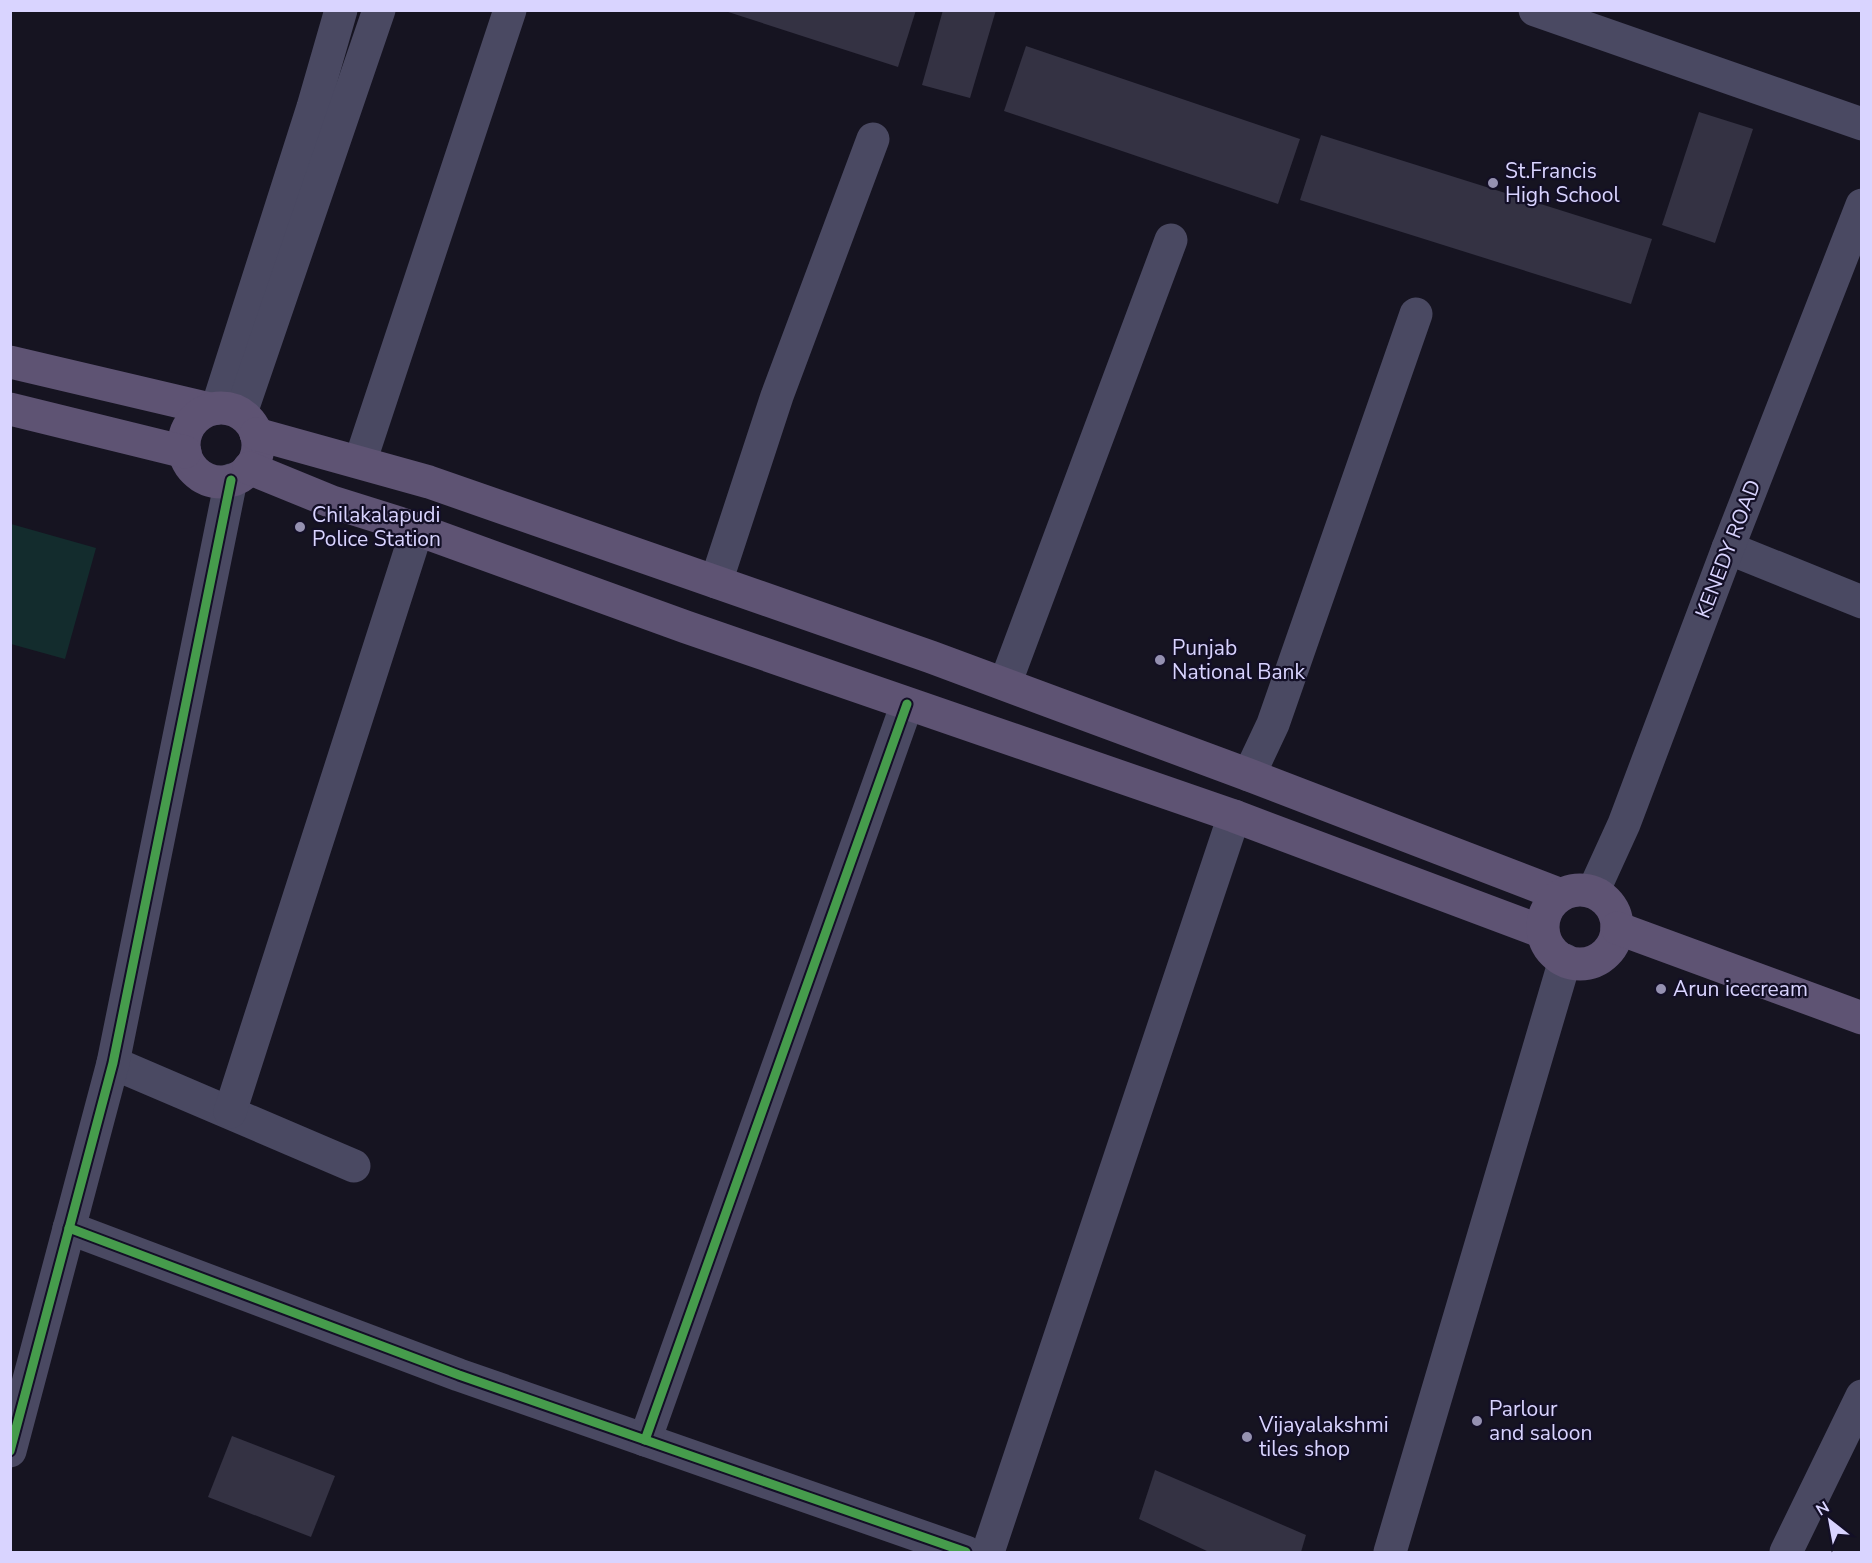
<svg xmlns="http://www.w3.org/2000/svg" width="1872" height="1563" viewBox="0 0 1872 1563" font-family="'Nunito Sans',sans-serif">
  <rect width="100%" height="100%" fill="#161421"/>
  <path fill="#132c2d" d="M 11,524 L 96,548 L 65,659 L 11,644 Z"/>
  <g fill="#343243">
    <path d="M 722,10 L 916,10 L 898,67 Z"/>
    <path d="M 943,10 L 996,10 L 970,98 L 922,85 Z"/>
    <path d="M 1026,46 L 1300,139 L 1278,204 L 1004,111 Z"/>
    <path d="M 1699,112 L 1753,129 L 1715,243 L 1662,225 Z"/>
    <path d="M 1321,135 L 1652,239 L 1631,304 L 1300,200 Z"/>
    <path d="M 232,1436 L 335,1476 L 311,1537 L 208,1497 Z"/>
    <path d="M 1155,1470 L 1306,1535 L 1301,1552 L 1209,1552 L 1139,1519 Z"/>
  </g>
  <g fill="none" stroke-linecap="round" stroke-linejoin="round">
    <g stroke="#4a4962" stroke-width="33">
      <path d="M 1535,10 L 1862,124"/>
      <path d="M 217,408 L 313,107 L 341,10"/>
      <path d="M 241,413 L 379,10"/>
      <path d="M 360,462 L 510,10"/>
      <path d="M 1728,548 L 1862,602"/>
      <path d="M 716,582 L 777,396 L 873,139"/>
      <path d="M 1005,684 L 1171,240"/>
      <path d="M 1249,775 L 1273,724 L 1416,314"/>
      <path d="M 1593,892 L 1624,824 L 1728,548 L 1862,205"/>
      <path d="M 113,1063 L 354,1166"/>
      <path d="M 230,1112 L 417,530"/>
      <path d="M 69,1228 L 459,1375 L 966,1552"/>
      <path d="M 645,1440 L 907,704"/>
      <path d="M 10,1451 L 113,1063 L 231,480"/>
      <path d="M 988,1552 L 1234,816"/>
      <path d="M 1390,1552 L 1565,960"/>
      <path d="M 1786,1552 L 1862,1396"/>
    </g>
    <g stroke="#5e5373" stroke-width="33">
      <path d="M 10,362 L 210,409"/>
      <circle cx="221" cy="445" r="37"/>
      <path d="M 10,409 L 185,452"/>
      <path d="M 256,434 L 429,482 L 931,657 L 1249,775 L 1561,895"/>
      <path d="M 249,468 L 332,502 L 399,523 L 686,627 L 1234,816 L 1543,932"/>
      <circle cx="1580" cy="927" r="37"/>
      <path d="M 1617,928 L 1862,1018"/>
    </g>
    <g stroke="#130f26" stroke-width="13">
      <g id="cycleway">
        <path d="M 69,1228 L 459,1375 L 966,1552"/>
        <path d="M 645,1440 L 907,704"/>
        <path d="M 10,1451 L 113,1063 L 231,480"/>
      </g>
    </g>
    <use href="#cycleway" stroke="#469c4c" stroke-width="9"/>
  </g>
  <g fill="#9591b1" stroke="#130f26" stroke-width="2">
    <circle cx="1493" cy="183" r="6"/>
    <circle cx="300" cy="527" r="6"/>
    <circle cx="1160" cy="660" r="6"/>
    <circle cx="1661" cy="989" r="6"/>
    <circle cx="1477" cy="1421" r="6"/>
    <circle cx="1247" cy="1437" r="6"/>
  </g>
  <g text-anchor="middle" stroke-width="4.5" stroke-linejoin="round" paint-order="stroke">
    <g font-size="21" fill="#d9d4ff" stroke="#130f26" text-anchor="start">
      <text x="1505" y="178">St.Francis<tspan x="1505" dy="24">High School</tspan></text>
      <text x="312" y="522">Chilakalapudi<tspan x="312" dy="24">Police Station</tspan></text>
      <text x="1172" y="655">Punjab<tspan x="1172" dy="24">National Bank</tspan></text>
      <text x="1673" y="996">Arun icecream</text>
      <text x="1489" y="1416">Parlour<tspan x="1489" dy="24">and saloon</tspan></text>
      <text x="1259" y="1432">Vijayalakshmi<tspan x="1259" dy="24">tiles shop</tspan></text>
    </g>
    <g font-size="21" fill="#d9d4ff" stroke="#130f26">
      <text transform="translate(1728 549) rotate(-69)" y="7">KENEDY ROAD</text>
    </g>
  </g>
  <rect width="1872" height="1563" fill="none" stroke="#d9d4ff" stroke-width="24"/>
  <g transform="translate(1830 1521) rotate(329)" stroke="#130f26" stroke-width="4.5" paint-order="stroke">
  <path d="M0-4.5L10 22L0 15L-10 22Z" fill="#d9d4ff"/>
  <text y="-9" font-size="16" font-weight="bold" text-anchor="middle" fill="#d9d4ff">N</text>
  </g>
</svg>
